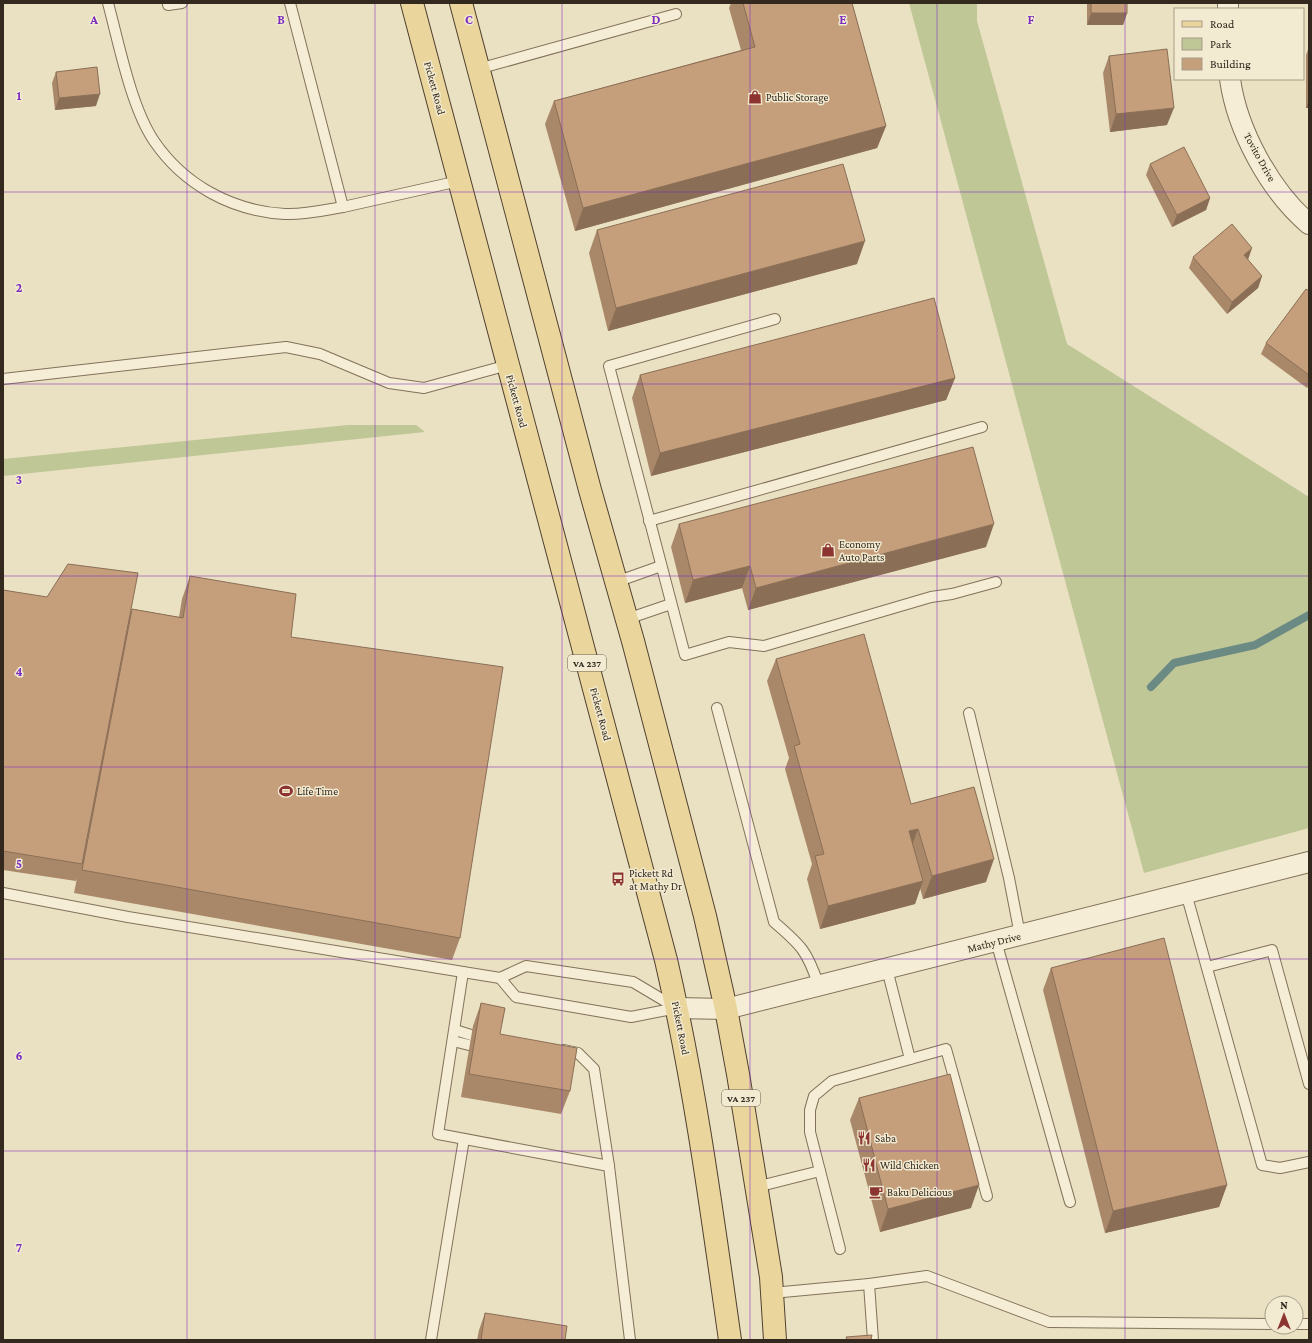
<svg xmlns="http://www.w3.org/2000/svg" width="1312" height="1343" viewBox="0 0 1312 1343" font-family="'Crimson Pro',serif">
  <rect width="100%" height="100%" fill="#eae0c2"/>
  <g fill="#bfc797">
    <path d="M 909,3 L 977,3 L 977,21 L 1067,344 L 1309,497 L 1309,828 L 1144,873 Z"/>
    <path d="M 348,425 L 416,425 L 425,432 L 3,476 L 3,459 Z"/>
  </g>
  <g fill="none" stroke-linecap="round" stroke-linejoin="round">
    <path stroke="#6c8a84" stroke-width="8" d="M 1151,687 L 1174,663 L 1255,645 L 1309,615"/>
    <g stroke="#82725b" stroke-width="12">
      <g id="service">
        <path d="M 108,3 C 119,44 131,107 154,141 C 184,185 232,211 285,214 C 304,215 325,210 343,207"/>
        <path d="M 168,3 L 168,5 L 182,3"/>
        <path d="M 290,3 L 343,207 L 459,181"/>
        <path d="M 478,69 L 676,14"/>
        <path d="M 775,319 L 609,366 L 685,655 L 729,642 L 764,646 L 931,597 L 952,594 L 996,582"/>
        <path d="M 3,379 L 286,347 L 320,354 L 389,383 L 424,388 L 508,365"/>
        <path d="M 649,521 L 982,427"/>
        <path d="M 616,582 L 661,566"/>
        <path d="M 627,619 L 671,604"/>
        <path d="M 717,708 L 774,922 C 802,946 807,951 819,986"/>
        <path d="M 969,713 L 1009,878 L 1020,935"/>
        <path d="M 3,893 L 128,917 L 463,972 L 500,978 L 526,966 L 633,982 L 675,1007"/>
        <path d="M 1186,893 L 1262,1165 L 1280,1168 L 1309,1162"/>
        <path d="M 996,941 L 1070,1202"/>
        <path d="M 1207,967 L 1272,950 L 1309,1084"/>
        <path d="M 887,969 L 910,1059"/>
        <path d="M 463,972 L 438,1134 L 609,1166 L 630,1340"/>
        <path d="M 500,978 L 516,997 L 631,1017 L 677,1008"/>
        <path d="M 455,1030 L 471,1035"/>
        <path d="M 453,1041 L 469,1045"/>
        <path d="M 564,1050 L 578,1053 L 594,1069 L 609,1166"/>
        <path d="M 756,1187 L 820,1171"/>
        <path d="M 840,1249 L 810,1132 L 810,1110 L 814,1096 L 832,1081 L 946,1049 L 987,1196"/>
        <path d="M 869,1284 L 927,1276 L 1049,1322 L 1272,1324"/>
        <path d="M 772,1293 L 869,1284 L 873,1340"/>
        <path d="M 1296,1324 L 1309,1324"/>
        <path d="M 431,1340 L 464,1139"/>
      </g>
    </g>
    <g stroke="#82725b" stroke-width="22">
      <g id="minor">
        <path d="M 1228,9 L 1228,3"/>
        <path d="M 1230,79 C 1237,130 1270,191 1309,224"/>
        <path d="M 677,1008 L 726,1009 L 1309,862"/>
      </g>
    </g>
    <g stroke="#50402f" stroke-width="24">
      <g id="primary">
        <path d="M 412,3 L 666,960 C 695,1085 712,1213 730,1340"/>
        <path d="M 461,3 L 590,490 L 633,641 L 705,916 L 726,1009 L 738,1074 L 771,1277 L 775,1340"/>
      </g>
    </g>
    <use href="#service" stroke="#f5edd5" stroke-width="10"/>
    <use href="#minor" stroke="#f5edd5" stroke-width="20"/>
    <use href="#primary" stroke="#ead69d" stroke-width="22"/>
  </g>
  <g fill="#a9886a">
    <path d="M 731,3 L 852,3 L 886,126 L 877,148 L 575,231 L 545,124 L 554,101 L 741,50 L 729,8 Z"/>
    <path d="M 1087,3 L 1127,3 L 1127,13 L 1123,25 L 1087,25 Z"/>
    <path d="M 1309,47 L 1309,108 L 1306,108 L 1306,55 Z"/>
    <path d="M 1109,56 L 1167,125 L 1110,132 L 1103,73 Z"/>
    <path d="M 56,72 L 96,106 L 55,110 L 52,83 Z"/>
    <path d="M 1150,164 L 1210,198 L 1206,210 L 1172,227 L 1146,175 Z"/>
    <path d="M 597,230 L 857,264 L 608,331 L 589,253 Z"/>
    <path d="M 1193,257 L 1248,260 L 1262,276 L 1258,288 L 1227,314 L 1189,268 Z"/>
    <path d="M 1309,291 L 1309,386 L 1307,388 L 1261,354 L 1266,343 Z"/>
    <path d="M 640,375 L 955,378 L 946,400 L 651,476 L 632,398 Z"/>
    <path d="M 679,524 L 986,547 L 748,610 L 742,588 L 685,603 L 671,547 Z"/>
    <path d="M 190,576 L 291,637 L 460,938 L 452,960 L 74,893 L 77,878 L 76,881 L 3,870 L 3,590 L 130,614 L 132,609 L 179,617 L 182,599 Z"/>
    <path d="M 776,659 L 911,804 L 986,882 L 923,899 L 920,888 L 915,904 L 820,929 L 807,879 L 812,864 L 785,769 L 789,758 L 767,681 Z"/>
    <path d="M 1051,968 L 1227,1185 L 1219,1207 L 1105,1233 L 1043,990 Z"/>
    <path d="M 481,1003 L 500,1034 L 570,1091 L 561,1114 L 461,1097 L 473,1026 Z"/>
    <path d="M 859,1098 L 971,1208 L 880,1232 L 850,1120 Z"/>
    <path d="M 485,1313 L 565,1340 L 477,1340 L 479,1330 Z"/>
  </g>
  <g fill="#8a6f56">
    <path d="M 1091,13 L 1127,13 L 1123,25 L 1087,25 Z"/>
    <path d="M 100,94 L 96,106 L 55,110 L 59,98 Z"/>
    <path d="M 1309,99 L 1309,108 L 1306,108 Z"/>
    <path d="M 1174,108 L 1167,125 L 1110,132 L 1116,114 Z"/>
    <path d="M 886,126 L 877,148 L 575,231 L 583,208 Z"/>
    <path d="M 1210,198 L 1206,210 L 1172,227 L 1177,215 Z"/>
    <path d="M 865,241 L 857,264 L 608,331 L 616,308 Z"/>
    <path d="M 1252,248 L 1248,260 L 1244,255 Z"/>
    <path d="M 1262,276 L 1258,288 L 1227,314 L 1232,302 Z"/>
    <path d="M 955,378 L 946,400 L 651,476 L 660,453 Z"/>
    <path d="M 994,524 L 986,547 L 748,610 L 756,588 Z"/>
    <path d="M 750,566 L 742,588 L 685,603 L 693,580 Z"/>
    <path d="M 918,829 L 910,851 L 909,831 Z"/>
    <path d="M 994,859 L 986,882 L 923,899 L 932,876 Z"/>
    <path d="M 923,881 L 915,904 L 820,929 L 828,906 Z"/>
    <path d="M 979,1185 L 971,1208 L 880,1232 L 888,1209 Z"/>
    <path d="M 1227,1185 L 1219,1207 L 1105,1233 L 1113,1211 Z"/>
  </g>
  <g fill="#c59e7b" stroke="#8a6f56">
    <path d="M 743,3 L 852,3 L 886,126 L 583,208 L 554,101 L 755,47 Z"/>
    <rect x="1091" y="3" width="36" height="10"/>
    <path d="M 1167,49 L 1174,108 L 1116,114 L 1109,56 Z"/>
    <path d="M 97,67 L 100,94 L 59,98 L 56,72 Z"/>
    <path d="M 1184,147 L 1210,198 L 1177,215 L 1150,164 Z"/>
    <path d="M 843,164 L 865,241 L 616,308 L 597,230 Z"/>
    <path d="M 1232,224 L 1252,248 L 1244,255 L 1262,276 L 1232,302 L 1193,257 Z"/>
    <path d="M 1306,289 L 1309,291 L 1309,375 L 1266,343 Z"/>
    <path d="M 934,298 L 955,378 L 660,453 L 640,375 Z"/>
    <path d="M 973,447 L 994,524 L 756,588 L 750,566 L 693,580 L 679,524 Z"/>
    <path d="M 68,564 L 138,573 L 82,864 L 3,851 L 3,590 L 47,597 Z"/>
    <path d="M 190,576 L 296,594 L 291,637 L 503,667 L 460,938 L 82,870 L 132,609 L 183,618 Z"/>
    <path d="M 864,634 L 911,804 L 974,787 L 994,859 L 932,876 L 918,829 L 909,831 L 923,881 L 828,906 L 815,856 L 824,854 L 794,746 L 800,744 L 776,659 Z"/>
    <path d="M 1164,938 L 1227,1185 L 1113,1211 L 1051,968 Z"/>
    <path d="M 481,1003 L 505,1008 L 500,1034 L 577,1048 L 570,1091 L 469,1074 Z"/>
    <path d="M 950,1074 L 979,1185 L 888,1209 L 859,1098 Z"/>
    <path d="M 485,1313 L 567,1326 L 565,1340 L 481,1340 Z"/>
    <path d="M 872,1335 L 871,1340 L 847,1340 L 846,1337 Z"/>
  </g>
  <path fill="none" stroke="#7b2cbf" stroke-width="1" stroke-opacity="0.55" d="M 187,3 L 187,1340M 375,3 L 375,1340M 562,3 L 562,1340M 750,3 L 750,1340M 937,3 L 937,1340M 1125,3 L 1125,1340M 3,192 L 1309,192M 3,384 L 1309,384M 3,576 L 1309,576M 3,767 L 1309,767M 3,959 L 1309,959M 3,1151 L 1309,1151"/>
  <defs>
    <g id="shop-bare" transform="scale(1.08)"><path d="M-5-2.5h2.3a2.7 3.5 0 0 1 5.4 0H5L5.5 6h-11ZM-1.5-2.5h3a1.5 2.3 0 0 0-3 0Z" fill="#8c3530" stroke="#f2ead1" stroke-width="2.5" paint-order="stroke"/></g>
    <g id="stadium-bare" transform="scale(1.08)"><path d="M0-5a6.5 5 0 1 0 0 10a6.5 5 0 1 0 0-10ZM-3.5-1.8h7v3.6h-7Z" fill="#8c3530" stroke="#f2ead1" stroke-width="2.5" paint-order="stroke"/></g>
    <g id="bus-bare" transform="scale(1.08)"><path d="M-5-6H5V4H4V6H2V4H-2V6H-4V4H-5ZM-3.5-4V0h7V-4ZM-3.5 1.2v1.5H-2V1.2ZM2 1.2v1.5H3.5V1.2Z" fill="#8c3530" stroke="#f2ead1" stroke-width="2.5" paint-order="stroke"/></g>
    <g id="restaurant-bare" transform="scale(1.08)"><path d="M-5-6h1v4h1v-4h1v4h1v-4h1v5L-1.5 .5V6h-2V.5L-5-1ZM5-6V6H3V1.5H1.5Q1.5-4 5-6Z" fill="#8c3530" stroke="#f2ead1" stroke-width="2.5" paint-order="stroke"/></g>
    <g id="cafe-bare" transform="scale(1.08)"><path d="M-5.5-4.5H6V0H3Q3 3.5 0 3.5H-2.5Q-5.5 3.5-5.5 0ZM3-3.2v2h1.7v-2ZM-6 4.5H4V6H-6Z" fill="#8c3530" stroke="#f2ead1" stroke-width="2.5" paint-order="stroke"/></g>
  </defs>
  <g fill-rule="evenodd">
    <use href="#shop-bare" x="755" y="97"/>
    <use href="#shop-bare" x="828" y="550"/>
    <use href="#stadium-bare" x="286" y="791"/>
    <use href="#bus-bare" x="618" y="879"/>
    <use href="#restaurant-bare" x="864" y="1138"/>
    <use href="#restaurant-bare" x="869" y="1165"/>
    <use href="#cafe-bare" x="876" y="1192"/>
  </g>
  <g text-anchor="middle" stroke-width="3" stroke-linejoin="round" paint-order="stroke">
    <g fill="#f2ead1" stroke="#6c6354" stroke-width="1">
      <rect x="568" y="655" width="38" height="16" rx="3"/>
      <rect x="722" y="1090" width="38" height="16" rx="3"/>
    </g>
    <g font-size="10" font-weight="bold" fill="#33291e">
      <text x="587" y="667">VA 237</text>
      <text x="741" y="1102">VA 237</text>
    </g>
    <g font-size="11" fill="#33291e" stroke="#f2ead1">
      <text transform="translate(435 88) rotate(75)" y="4">Pickett Road</text>
      <text transform="translate(1260 157) rotate(61)" y="4">Tovito Drive</text>
      <text transform="translate(517 401) rotate(75)" y="4">Pickett Road</text>
      <text transform="translate(601 714) rotate(75)" y="4">Pickett Road</text>
      <text transform="translate(994 942) rotate(-14)" y="4">Mathy Drive</text>
      <text transform="translate(681 1028) rotate(79)" y="4">Pickett Road</text>
    </g>
    <g font-size="11" fill="#33291e" stroke="#f2ead1" text-anchor="start">
      <text x="766" y="101">Public Storage</text>
      <text x="839" y="548">Economy<tspan x="839" dy="13">Auto Parts</tspan></text>
      <text x="297" y="795">Life Time</text>
      <text x="629" y="877">Pickett Rd<tspan x="629" dy="13">at Mathy Dr</tspan></text>
      <text x="875" y="1142">Saba</text>
      <text x="880" y="1169">Wild Chicken</text>
      <text x="887" y="1196">Baku Delicious</text>
    </g>
  </g>
  <g font-size="13" text-anchor="middle" font-weight="bold" fill="#7b2cbf" stroke="#f2ead1" stroke-width="3" stroke-linejoin="round" paint-order="stroke">
    <text x="94" y="24">A</text>
    <text x="281" y="24">B</text>
    <text x="469" y="24">C</text>
    <text x="656" y="24">D</text>
    <text x="843" y="24">E</text>
    <text x="1031" y="24">F</text>
    <text x="19" y="100">1</text>
    <text x="19" y="292">2</text>
    <text x="19" y="484">3</text>
    <text x="19" y="676">4</text>
    <text x="19" y="868">5</text>
    <text x="19" y="1060">6</text>
    <text x="19" y="1252">7</text>
  </g>
  <rect width="1312" height="1343" fill="none" stroke="#33291e" stroke-width="8"/>
  <rect x="1174" y="8" width="130" height="72" fill="#f2ead1" stroke="#a69d89"/>
  <rect x="1182" y="21" width="20" height="6" fill="#ead69d" stroke="#a69d89"/>
  <text x="1210" y="28" font-size="12" fill="#33291e">Road</text>
  <rect x="1182" y="38" width="20" height="12" fill="#bfc797" stroke="#a69d89"/>
  <text x="1210" y="48" font-size="12" fill="#33291e">Park</text>
  <rect x="1182" y="58" width="20" height="12" fill="#c59e7b" stroke="#a69d89"/>
  <text x="1210" y="68" font-size="12" fill="#33291e">Building</text>
  <g transform="translate(1284 1315)"><circle r="19" fill="#f2ead1" stroke="#a69d89"/>
  <path d="M0-3L7 15L0 10L-7 15Z" fill="#8c3530"/>
  <text y="-6" font-size="11" font-weight="bold" text-anchor="middle" fill="#33291e">N</text>
  </g>
</svg>
